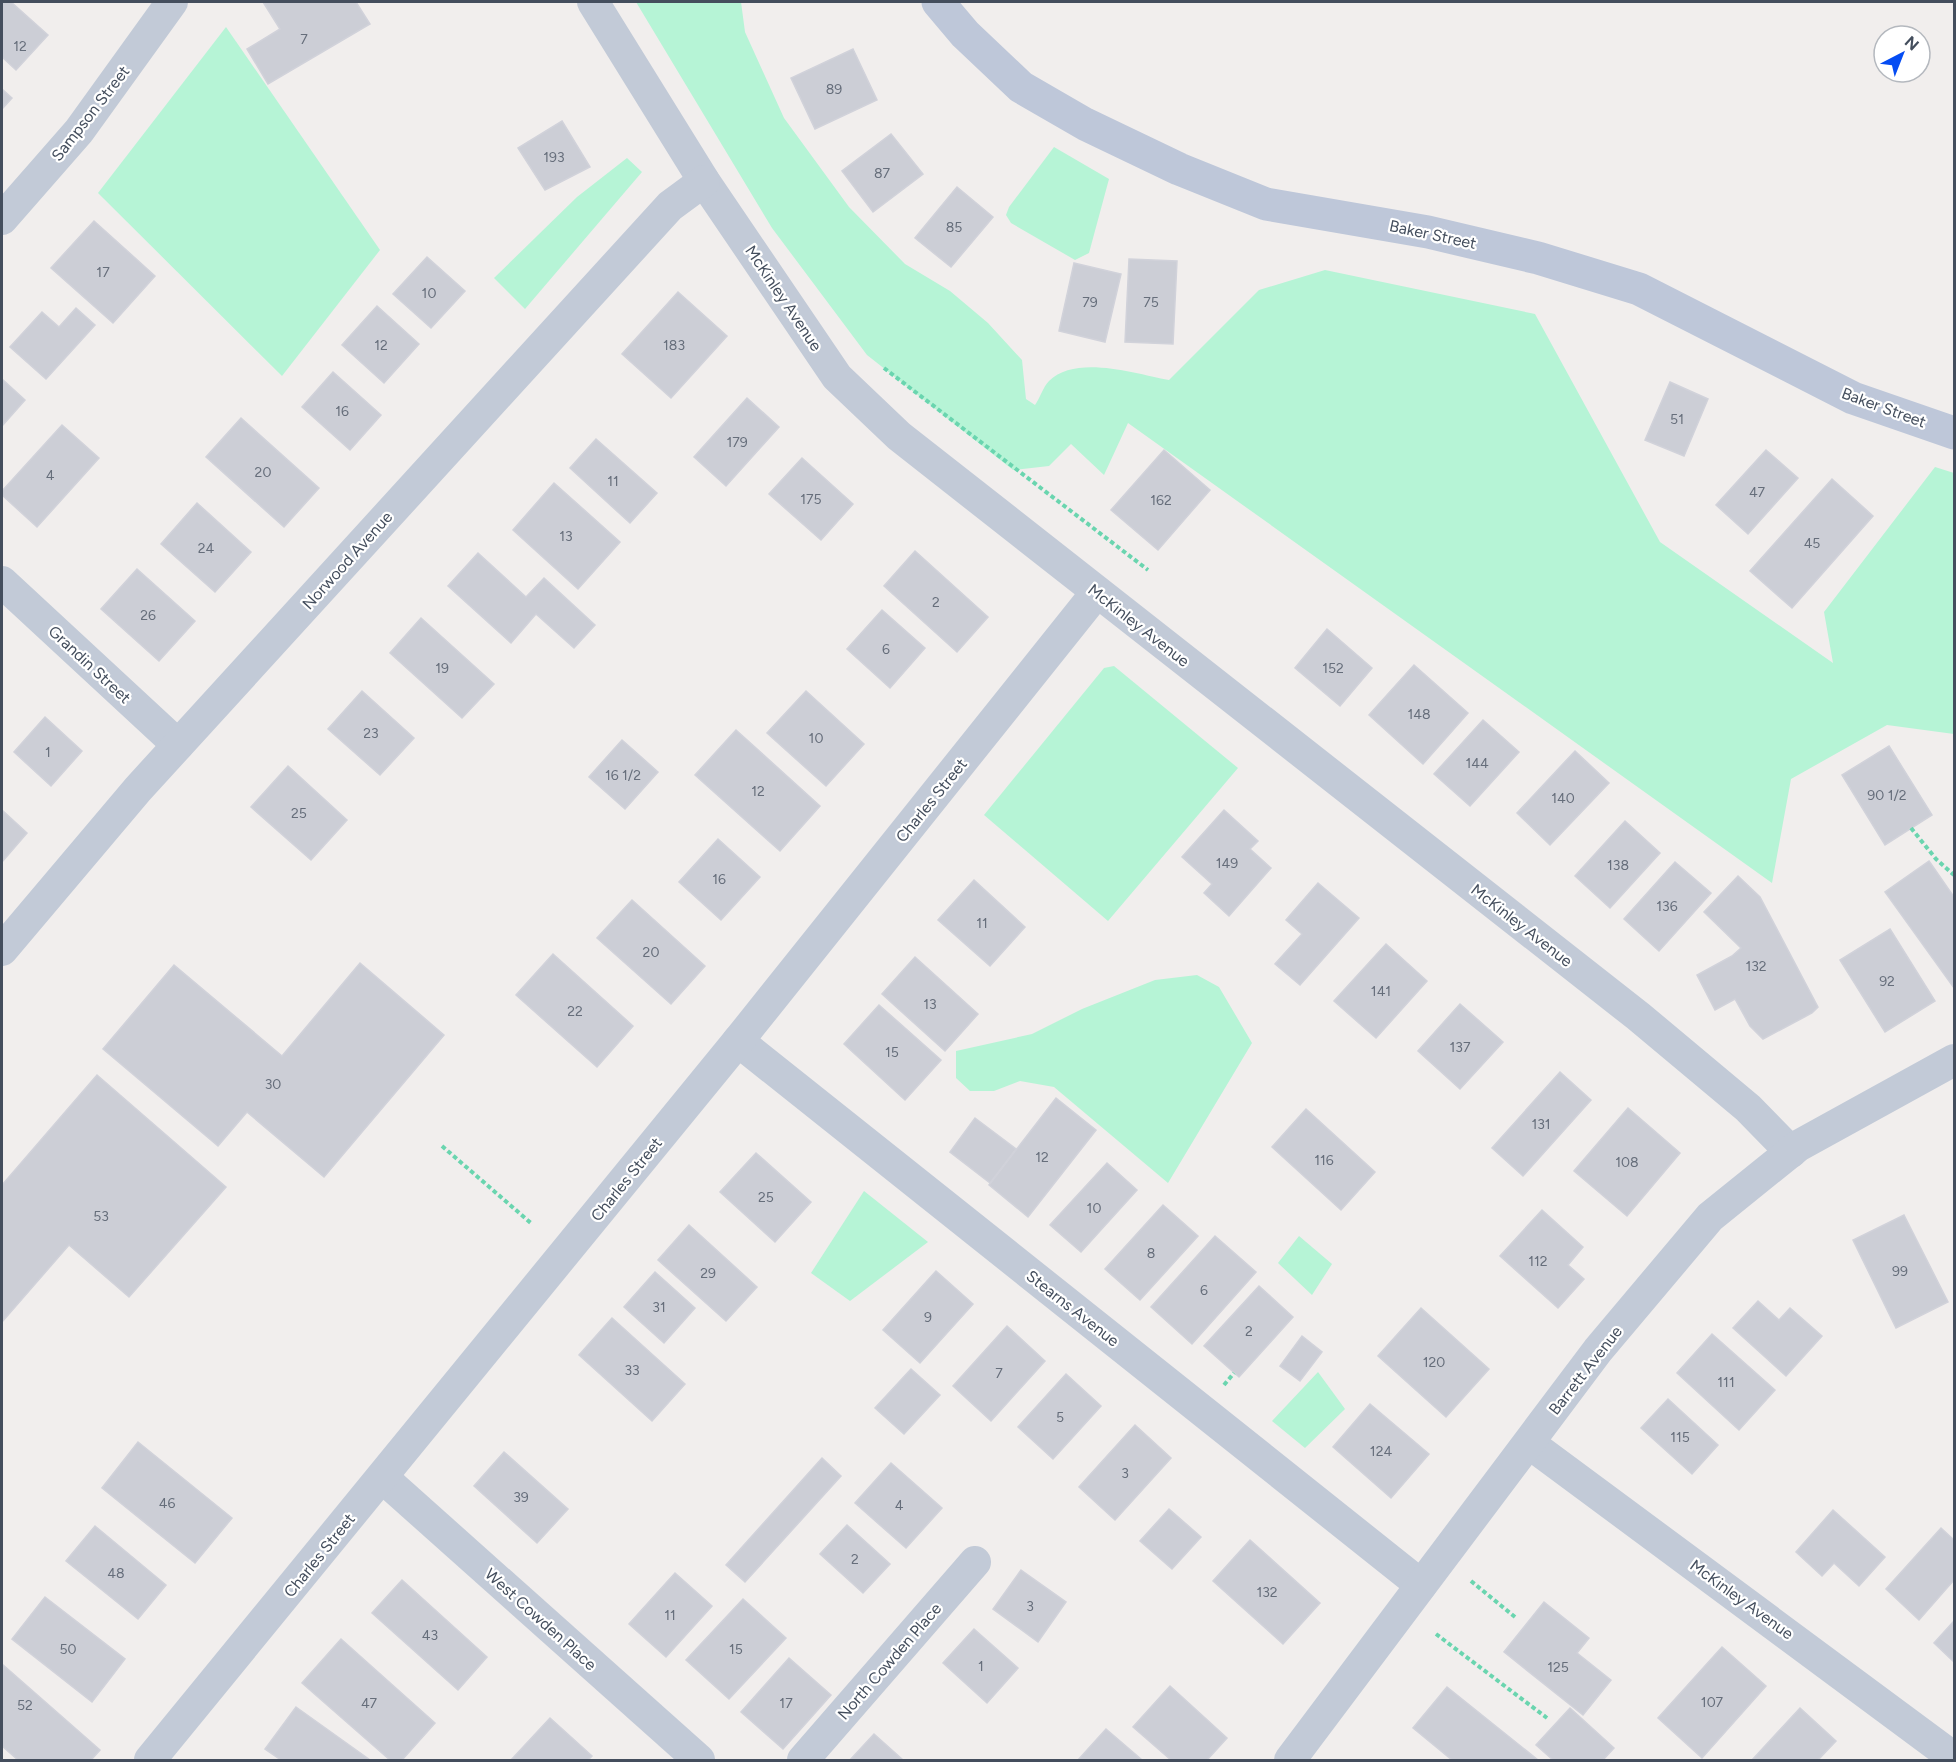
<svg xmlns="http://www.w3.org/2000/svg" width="1956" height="1762" viewBox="0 0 1956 1762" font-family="Figtree,sans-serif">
  <rect width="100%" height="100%" fill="#f1eeed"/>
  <g fill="#b6f4d6">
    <path d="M 636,2 L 741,2 L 745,32 L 784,118 L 849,207 L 905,264 L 950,291 L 988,323 L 1022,360 L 1026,399 L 1035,405 C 1040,398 1043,387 1049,381 C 1076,354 1136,374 1169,380 L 1259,290 L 1325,270 L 1535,314 L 1660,542 L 1833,663 L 1824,612 L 1935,467 L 1954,473 L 1954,734 L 1887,725 L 1791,779 L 1772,883 L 1128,423 L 1104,475 L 1071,444 L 1049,466 L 1013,470 L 867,355 L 772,228 Z"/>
    <path d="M 226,27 L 380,250 L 282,376 L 98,193 Z"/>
    <path d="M 1054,147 L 1109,179 L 1089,253 L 1075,260 L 1011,223 L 1006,215 L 1009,207 Z"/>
    <path d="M 627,158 L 642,172 L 525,309 L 494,278 L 577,197 Z"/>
    <path d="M 1114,666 L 1238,768 L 1108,921 L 984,815 L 1104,668 Z"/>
    <path d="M 1197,975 L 1219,987 L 1252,1043 L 1168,1183 L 1054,1087 L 1020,1081 L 994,1091 L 970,1091 L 956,1078 L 956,1051 L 1032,1034 L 1082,1009 L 1155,980 Z"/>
    <path d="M 864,1191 L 928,1242 L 850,1301 L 811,1273 Z"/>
    <path d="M 1299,1236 L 1332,1264 L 1312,1295 L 1278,1263 Z"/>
    <path d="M 1318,1372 L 1345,1409 L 1305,1448 L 1272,1421 Z"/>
  </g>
  <g fill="#ccced6" stroke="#d1d2da" stroke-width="1.5">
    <path d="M 2,2 L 11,2 L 48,35 L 16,70 L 2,57 Z"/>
    <path d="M 263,2 L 356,2 L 370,24 L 268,84 L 247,49 L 280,29 Z"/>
    <path d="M 853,49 L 877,100 L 815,129 L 791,78 Z"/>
    <path d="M 2,89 L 12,98 L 2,109 Z"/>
    <path d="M 562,121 L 590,167 L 545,190 L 518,148 Z"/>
    <path d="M 891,134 L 923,174 L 873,212 L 842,171 Z"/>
    <path d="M 957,187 L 993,217 L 951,267 L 915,238 Z"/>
    <path d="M 94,221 L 155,276 L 113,323 L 51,268 Z"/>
    <path d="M 427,257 L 465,291 L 431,328 L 393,294 Z"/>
    <path d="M 1129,259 L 1177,261 L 1173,344 L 1125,342 Z"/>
    <path d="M 1074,263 L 1121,274 L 1105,342 L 1059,331 Z"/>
    <path d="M 678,292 L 727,336 L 671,398 L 622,354 Z"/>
    <path d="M 377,306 L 419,344 L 384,383 L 342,345 Z"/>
    <path d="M 76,308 L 95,325 L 46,379 L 10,347 L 42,312 L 59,327 Z"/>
    <path d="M 333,372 L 381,415 L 350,450 L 302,407 Z"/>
    <path d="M 2,379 L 25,400 L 2,426 Z"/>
    <path d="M 1670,382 L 1708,399 L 1684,456 L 1645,440 Z"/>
    <path d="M 747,398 L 779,427 L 726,486 L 694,457 Z"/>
    <path d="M 241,418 L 319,488 L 284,527 L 206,457 Z"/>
    <path d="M 62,425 L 99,458 L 37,527 L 2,495 L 2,491 Z"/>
    <path d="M 596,439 L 657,493 L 630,523 L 570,468 Z"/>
    <path d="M 1164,450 L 1210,490 L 1158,550 L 1111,510 Z"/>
    <path d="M 1766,450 L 1798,478 L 1748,534 L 1716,505 Z"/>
    <path d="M 802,458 L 853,504 L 821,540 L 769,494 Z"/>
    <path d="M 1832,479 L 1873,516 L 1792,608 L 1750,571 Z"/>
    <path d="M 554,483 L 620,542 L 578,589 L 513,530 Z"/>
    <path d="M 197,503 L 251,552 L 215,592 L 161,544 Z"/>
    <path d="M 915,551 L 988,617 L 957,652 L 884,586 Z"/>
    <path d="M 478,553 L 526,597 L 544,578 L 595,625 L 574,648 L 536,614 L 511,643 L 448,586 Z"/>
    <path d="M 137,569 L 195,621 L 159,661 L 101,609 Z"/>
    <path d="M 882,610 L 925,648 L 890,688 L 847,649 Z"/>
    <path d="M 421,618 L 494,684 L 462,718 L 390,653 Z"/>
    <path d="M 1327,629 L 1372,668 L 1340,706 L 1295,668 Z"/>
    <path d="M 1414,665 L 1468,713 L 1423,764 L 1369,715 Z"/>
    <path d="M 362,691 L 414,738 L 380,775 L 328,729 Z"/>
    <path d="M 806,691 L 864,744 L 826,786 L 767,733 Z"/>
    <path d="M 45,717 L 82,751 L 51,786 L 14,752 Z"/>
    <path d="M 1483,720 L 1519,752 L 1470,806 L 1434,774 Z"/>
    <path d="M 736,730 L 820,806 L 780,851 L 695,775 Z"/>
    <path d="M 622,740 L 658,772 L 625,809 L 589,777 Z"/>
    <path d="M 1889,746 L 1932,815 L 1885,845 L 1842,775 Z"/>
    <path d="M 1575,751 L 1609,783 L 1550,845 L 1517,813 Z"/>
    <path d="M 288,766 L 347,820 L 311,860 L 251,807 Z"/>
    <path d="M 2,810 L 27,833 L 2,862 Z"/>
    <path d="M 1224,810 L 1258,841 L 1250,849 L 1271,868 L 1229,916 L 1204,893 L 1212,884 L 1182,857 Z"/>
    <path d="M 1625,821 L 1660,853 L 1610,908 L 1575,876 Z"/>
    <path d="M 718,839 L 760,877 L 721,920 L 679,882 Z"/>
    <path d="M 1929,861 L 1954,897 L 1954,988 L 1885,892 Z"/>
    <path d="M 1675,862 L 1711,893 L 1659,951 L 1624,919 Z"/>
    <path d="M 1738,876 L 1760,897 L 1818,1007 L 1812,1013 L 1763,1039 L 1750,1026 L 1735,999 L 1715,1010 L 1697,975 L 1732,956 L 1741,948 L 1704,912 Z"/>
    <path d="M 974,880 L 1025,927 L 990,966 L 938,920 Z"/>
    <path d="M 1318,883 L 1359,918 L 1300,985 L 1275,964 L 1302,934 L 1286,920 Z"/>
    <path d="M 632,900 L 705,966 L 671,1004 L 597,938 Z"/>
    <path d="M 1890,929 L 1935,1001 L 1885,1032 L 1840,960 Z"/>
    <path d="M 1386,944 L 1427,981 L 1376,1038 L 1334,1001 Z"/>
    <path d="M 553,954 L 633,1026 L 597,1067 L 516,995 Z"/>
    <path d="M 915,957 L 978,1014 L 945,1051 L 882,994 Z"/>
    <path d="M 360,963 L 444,1035 L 324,1177 L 247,1112 L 218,1146 L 103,1049 L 174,965 L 282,1056 Z"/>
    <path d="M 1460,1004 L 1503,1042 L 1460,1089 L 1418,1051 Z"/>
    <path d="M 879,1005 L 941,1060 L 905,1100 L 844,1044 Z"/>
    <path d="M 1560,1072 L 1591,1100 L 1523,1176 L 1492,1148 Z"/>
    <path d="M 97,1075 L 226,1187 L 129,1297 L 69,1245 L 2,1322 L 2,1185 Z"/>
    <path d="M 1056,1098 L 1096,1130 L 1028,1217 L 989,1185 Z"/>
    <path d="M 1628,1108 L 1680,1153 L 1627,1216 L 1574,1171 Z"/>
    <path d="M 1306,1109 L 1375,1172 L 1341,1210 L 1272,1147 Z"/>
    <path d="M 975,1118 L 1016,1149 L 990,1183 L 950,1152 Z"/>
    <path d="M 756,1153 L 811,1202 L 775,1242 L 720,1192 Z"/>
    <path d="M 1107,1163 L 1137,1190 L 1081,1252 L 1050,1225 Z"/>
    <path d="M 1163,1205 L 1198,1236 L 1140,1300 L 1105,1269 Z"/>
    <path d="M 1542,1210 L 1583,1247 L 1568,1265 L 1584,1279 L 1558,1308 L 1500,1256 Z"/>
    <path d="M 1904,1215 L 1948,1302 L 1896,1328 L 1853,1240 Z"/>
    <path d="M 689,1225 L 757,1287 L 726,1321 L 658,1260 Z"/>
    <path d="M 1215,1236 L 1256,1272 L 1192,1344 L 1151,1307 Z"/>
    <path d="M 936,1271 L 973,1304 L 920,1363 L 883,1330 Z"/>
    <path d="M 655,1272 L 695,1308 L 664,1343 L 624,1307 Z"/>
    <path d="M 1259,1286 L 1293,1317 L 1239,1377 L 1204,1346 Z"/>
    <path d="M 1758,1301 L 1779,1320 L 1790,1308 L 1822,1336 L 1786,1376 L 1733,1328 Z"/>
    <path d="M 1421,1308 L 1489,1369 L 1446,1417 L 1378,1356 Z"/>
    <path d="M 612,1318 L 685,1384 L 652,1421 L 579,1355 Z"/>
    <path d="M 1007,1326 L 1045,1361 L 991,1421 L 953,1386 Z"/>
    <path d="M 1712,1334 L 1775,1390 L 1739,1430 L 1677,1373 Z"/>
    <path d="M 1302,1336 L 1322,1352 L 1300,1381 L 1280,1366 Z"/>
    <path d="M 911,1369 L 940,1395 L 904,1434 L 875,1408 Z"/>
    <path d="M 1066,1374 L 1101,1406 L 1053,1459 L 1018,1427 Z"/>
    <path d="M 1668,1399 L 1718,1445 L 1692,1474 L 1641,1428 Z"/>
    <path d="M 1370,1404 L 1429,1454 L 1391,1498 L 1333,1447 Z"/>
    <path d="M 1135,1425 L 1171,1458 L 1115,1520 L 1079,1487 Z"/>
    <path d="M 138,1442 L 232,1518 L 195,1563 L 102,1488 Z"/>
    <path d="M 504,1452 L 568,1509 L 537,1543 L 474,1486 Z"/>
    <path d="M 822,1458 L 841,1476 L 745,1582 L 726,1565 Z"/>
    <path d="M 891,1463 L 942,1508 L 906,1548 L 855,1503 Z"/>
    <path d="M 1169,1509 L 1201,1537 L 1172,1569 L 1140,1541 Z"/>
    <path d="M 1833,1510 L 1885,1557 L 1859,1586 L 1834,1563 L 1822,1576 L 1796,1552 Z"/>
    <path d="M 847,1525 L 890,1564 L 863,1593 L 820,1554 Z"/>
    <path d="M 95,1526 L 166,1585 L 138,1619 L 66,1561 Z"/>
    <path d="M 1941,1528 L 1954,1540 L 1954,1580 L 1919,1620 L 1886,1589 Z"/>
    <path d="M 1250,1540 L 1320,1603 L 1283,1644 L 1213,1581 Z"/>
    <path d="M 1021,1570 L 1066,1602 L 1038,1642 L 993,1609 Z"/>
    <path d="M 675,1573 L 712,1606 L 666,1657 L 629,1624 Z"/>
    <path d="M 402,1580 L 487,1657 L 458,1690 L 372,1613 Z"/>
    <path d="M 45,1597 L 125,1659 L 92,1702 L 12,1639 Z"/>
    <path d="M 743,1599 L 786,1638 L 729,1699 L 686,1660 Z"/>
    <path d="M 1544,1602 L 1589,1638 L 1577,1653 L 1611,1680 L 1583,1715 L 1504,1652 Z"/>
    <path d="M 1954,1621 L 1954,1662 L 1934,1643 Z"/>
    <path d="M 974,1629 L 1018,1668 L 987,1703 L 943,1663 Z"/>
    <path d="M 341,1639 L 435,1723 L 402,1760 L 390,1760 L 302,1683 Z"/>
    <path d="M 1722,1647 L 1766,1686 L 1702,1758 L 1658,1718 Z"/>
    <path d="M 789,1658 L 831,1695 L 783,1749 L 741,1712 Z"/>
    <path d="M 2,1664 L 100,1750 L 91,1760 L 18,1760 L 2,1746 Z"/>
    <path d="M 1170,1686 L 1227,1738 L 1207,1760 L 1171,1760 L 1133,1727 Z"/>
    <path d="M 1447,1687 L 1538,1760 L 1452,1760 L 1413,1728 Z"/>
    <path d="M 296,1707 L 370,1760 L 281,1760 L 265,1749 Z"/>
    <path d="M 1570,1708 L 1614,1748 L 1603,1760 L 1553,1760 L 1536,1745 Z"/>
    <path d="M 1800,1708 L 1836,1741 L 1818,1760 L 1752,1760 Z"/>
    <path d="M 550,1718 L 592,1756 L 588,1760 L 511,1760 Z"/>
    <path d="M 1106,1729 L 1142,1760 L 1078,1760 Z"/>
    <path d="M 874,1734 L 903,1760 L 850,1760 Z"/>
  </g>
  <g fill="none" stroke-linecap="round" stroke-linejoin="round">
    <g stroke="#6ad5af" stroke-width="4" stroke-dasharray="4.5 3" stroke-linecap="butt">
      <path d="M 884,368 L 1148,570"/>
      <path d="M 1911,828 L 1936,859 L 1954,875"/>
      <path d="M 442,1146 L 532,1224"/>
      <path d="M 1224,1385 L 1234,1373"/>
      <path d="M 1471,1581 L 1515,1617"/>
      <path d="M 1436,1634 L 1547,1718"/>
    </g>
    <g stroke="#c2cad7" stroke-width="32">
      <path d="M 593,2 L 704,181 L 837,377 L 899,436 L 1638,1016 L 1748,1108 L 1791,1152"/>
      <path d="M 2,219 L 79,131 L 172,2"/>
      <path d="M 2,582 L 178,745"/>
      <path d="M 2,950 L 138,789 L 670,206 L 704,181"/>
      <path d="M 738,1041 L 1421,1585"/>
      <path d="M 1529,1443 L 1954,1758"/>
      <path d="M 383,1478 L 699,1760"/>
      <path d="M 150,1760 L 738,1041 L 1097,592"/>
      <path d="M 803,1760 L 975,1562"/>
      <path d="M 1290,1760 L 1598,1350 L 1710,1217 L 1798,1146 L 1954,1060"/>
    </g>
    <path stroke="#bec7d9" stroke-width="33" d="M 938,2 L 965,34 L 1021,87 L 1085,124 L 1179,169 L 1266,204 L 1428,232 L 1538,258 L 1639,289 L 1853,398 L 1954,433"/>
  </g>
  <g text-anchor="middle" stroke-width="4.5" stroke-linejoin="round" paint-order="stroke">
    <g font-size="14" fill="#666e7b">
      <text x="304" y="44">7</text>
      <text x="20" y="51">12</text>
      <text x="834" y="94">89</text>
      <text x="554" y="162">193</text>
      <text x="882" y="178">87</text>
      <text x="954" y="232">85</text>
      <text x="103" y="277">17</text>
      <text x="429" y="298">10</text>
      <text x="1090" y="307">79</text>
      <text x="1151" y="307">75</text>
      <text x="381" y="350">12</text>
      <text x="674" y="350">183</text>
      <text x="342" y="416">16</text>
      <text x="1677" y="424">51</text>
      <text x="737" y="447">179</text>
      <text x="263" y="477">20</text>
      <text x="50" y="480">4</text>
      <text x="613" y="486">11</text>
      <text x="1757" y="497">47</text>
      <text x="811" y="504">175</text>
      <text x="1161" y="505">162</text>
      <text x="566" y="541">13</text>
      <text x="1812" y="548">45</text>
      <text x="206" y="553">24</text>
      <text x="936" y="607">2</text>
      <text x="148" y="620">26</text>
      <text x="886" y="654">6</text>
      <text x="442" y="673">19</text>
      <text x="1333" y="673">152</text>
      <text x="1419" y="719">148</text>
      <text x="371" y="738">23</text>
      <text x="816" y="743">10</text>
      <text x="48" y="757">1</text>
      <text x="1477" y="768">144</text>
      <text x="623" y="780">16 1/2</text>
      <text x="758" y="796">12</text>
      <text x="1887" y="800">90 1/2</text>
      <text x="1563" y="803">140</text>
      <text x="299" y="818">25</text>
      <text x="1227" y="868">149</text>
      <text x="1618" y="870">138</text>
      <text x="719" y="884">16</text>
      <text x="1667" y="911">136</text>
      <text x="982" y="928">11</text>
      <text x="651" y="957">20</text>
      <text x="1756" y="971">132</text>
      <text x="1887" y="986">92</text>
      <text x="1381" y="996">141</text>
      <text x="930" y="1009">13</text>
      <text x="575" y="1016">22</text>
      <text x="1460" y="1052">137</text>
      <text x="892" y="1057">15</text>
      <text x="273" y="1089">30</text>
      <text x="1541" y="1129">131</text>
      <text x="1042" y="1162">12</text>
      <text x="1324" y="1165">116</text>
      <text x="1627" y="1167">108</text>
      <text x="766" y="1202">25</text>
      <text x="1094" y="1213">10</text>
      <text x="101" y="1221">53</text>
      <text x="1151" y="1258">8</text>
      <text x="1538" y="1266">112</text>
      <text x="1900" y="1276">99</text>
      <text x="708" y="1278">29</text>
      <text x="1204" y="1295">6</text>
      <text x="659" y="1312">31</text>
      <text x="928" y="1322">9</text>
      <text x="1249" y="1336">2</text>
      <text x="1434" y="1367">120</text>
      <text x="632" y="1375">33</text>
      <text x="999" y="1378">7</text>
      <text x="1726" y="1387">111</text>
      <text x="1060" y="1422">5</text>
      <text x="1680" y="1442">115</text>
      <text x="1381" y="1456">124</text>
      <text x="1125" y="1478">3</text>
      <text x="521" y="1502">39</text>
      <text x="167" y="1508">46</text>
      <text x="899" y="1510">4</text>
      <text x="855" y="1564">2</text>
      <text x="116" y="1578">48</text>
      <text x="1267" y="1597">132</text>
      <text x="1030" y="1611">3</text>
      <text x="670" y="1620">11</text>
      <text x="430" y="1640">43</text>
      <text x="68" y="1654">50</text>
      <text x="736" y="1654">15</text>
      <text x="981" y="1671">1</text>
      <text x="1558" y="1672">125</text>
      <text x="1712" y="1707">107</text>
      <text x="369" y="1708">47</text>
      <text x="786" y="1708">17</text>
      <text x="25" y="1710">52</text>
    </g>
    <g font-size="16" fill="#444e5d" stroke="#fff">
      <text transform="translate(90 113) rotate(-52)" y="6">Sampson Street</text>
      <text transform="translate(1433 234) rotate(12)" y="6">Baker Street</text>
      <text transform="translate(784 298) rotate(56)" y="6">McKinley Avenue</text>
      <text transform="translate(1884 407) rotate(20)" y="6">Baker Street</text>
      <text transform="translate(347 560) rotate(-48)" y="6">Norwood Avenue</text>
      <text transform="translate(1139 625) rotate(38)" y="6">McKinley Avenue</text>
      <text transform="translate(90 664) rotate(43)" y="6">Grandin Street</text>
      <text transform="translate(931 800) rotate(-51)" y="6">Charles Street</text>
      <text transform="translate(1522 925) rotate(38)" y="6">McKinley Avenue</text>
      <text transform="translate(626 1179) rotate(-51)" y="6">Charles Street</text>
      <text transform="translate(1073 1308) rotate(38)" y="6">Stearns Avenue</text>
      <text transform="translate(1585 1370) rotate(-52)" y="6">Barrett Avenue</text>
      <text transform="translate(319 1555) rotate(-51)" y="6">Charles Street</text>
      <text transform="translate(1742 1599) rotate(36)" y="6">McKinley Avenue</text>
      <text transform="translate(541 1619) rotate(42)" y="6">West Cowden Place</text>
      <text transform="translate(889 1661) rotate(-49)" y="6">North Cowden Place</text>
    </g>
  </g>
  <rect width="1956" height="1762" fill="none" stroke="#444e5d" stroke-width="6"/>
  <g transform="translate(1902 54) rotate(42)"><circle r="28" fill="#ffffff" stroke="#b4b8be" stroke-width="1.5"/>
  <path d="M0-4.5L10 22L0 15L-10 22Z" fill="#054cf3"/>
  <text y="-9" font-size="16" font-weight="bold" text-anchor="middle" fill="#444e5d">N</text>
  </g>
</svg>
